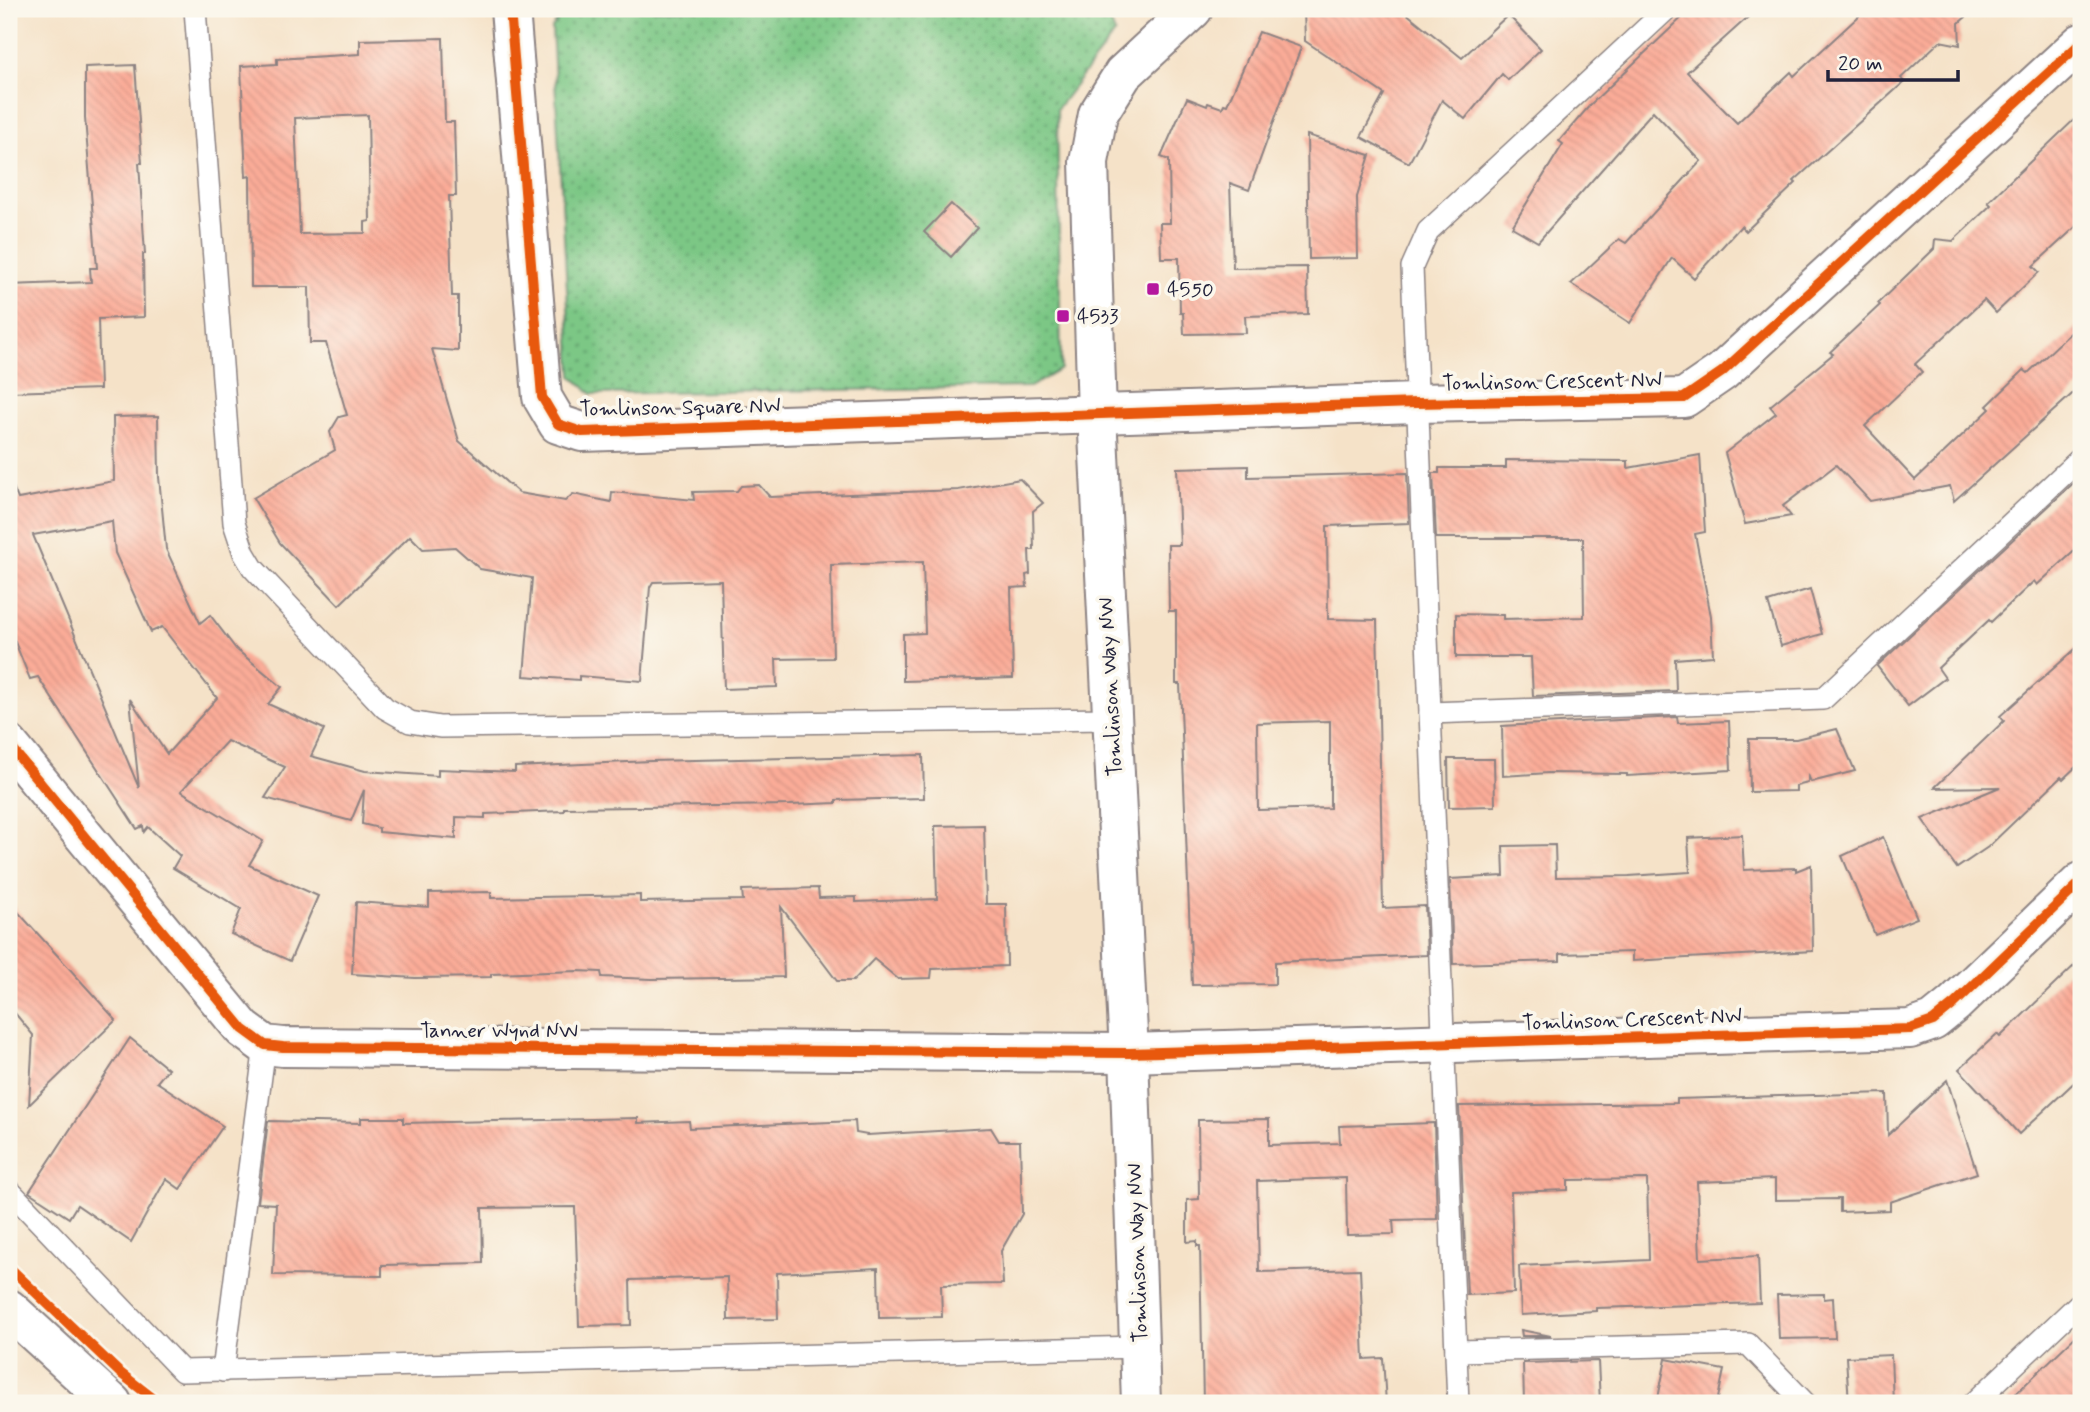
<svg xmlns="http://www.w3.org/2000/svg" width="2090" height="1412" viewBox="0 0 2090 1412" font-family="Mynerve,sans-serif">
  <defs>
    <pattern id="park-dots" width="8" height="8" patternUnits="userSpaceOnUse" patternTransform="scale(1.75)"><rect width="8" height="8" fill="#7bc785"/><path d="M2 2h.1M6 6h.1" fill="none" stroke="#64a16e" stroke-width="1.8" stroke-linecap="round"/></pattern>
    <pattern id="building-back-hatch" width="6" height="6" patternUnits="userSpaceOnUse" patternTransform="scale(1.75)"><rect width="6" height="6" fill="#fbac98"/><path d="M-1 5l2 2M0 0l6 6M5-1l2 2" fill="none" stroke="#d79484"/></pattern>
  </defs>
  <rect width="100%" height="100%" fill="#fbf7ec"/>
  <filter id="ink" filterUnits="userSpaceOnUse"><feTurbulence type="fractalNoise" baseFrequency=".0143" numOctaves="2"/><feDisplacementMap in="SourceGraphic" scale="14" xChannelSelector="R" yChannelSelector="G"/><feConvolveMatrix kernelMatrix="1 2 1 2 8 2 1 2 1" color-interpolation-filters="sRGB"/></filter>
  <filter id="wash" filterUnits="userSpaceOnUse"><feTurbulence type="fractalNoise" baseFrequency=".00686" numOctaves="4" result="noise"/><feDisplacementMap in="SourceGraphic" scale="28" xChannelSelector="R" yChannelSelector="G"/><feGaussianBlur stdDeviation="1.57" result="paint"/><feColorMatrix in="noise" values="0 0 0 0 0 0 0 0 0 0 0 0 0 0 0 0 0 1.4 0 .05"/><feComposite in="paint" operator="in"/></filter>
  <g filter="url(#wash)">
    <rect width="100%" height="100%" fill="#f5e2c8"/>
    <path fill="url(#park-dots)" stroke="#4e7460" stroke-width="2" d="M 566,9 L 1105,9 L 1115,33 L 1057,109 L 1061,369 L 1030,387 L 592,394 L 572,376 L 552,28 Z"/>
    <g id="blocks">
      <g fill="url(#building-back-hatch)" fill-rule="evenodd">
        <path d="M 1304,9 L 1401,9 L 1462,58 L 1508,15 L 1541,49 L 1508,80 L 1502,74 L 1465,119 L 1442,100 L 1409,163 L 1361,137 L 1384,94 L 1305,41 Z"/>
        <path d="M 1691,9 L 1757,9 L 1687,72 L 1737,123 L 1791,72 L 1794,76 L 1859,16 L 1860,9 L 1975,9 L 1959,23 L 1960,45 L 1940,41 L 1901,78 L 1904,82 L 1794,181 L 1796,183 L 1746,231 L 1741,226 L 1694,278 L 1672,258 L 1630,323 L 1571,284 L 1619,239 L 1626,243 L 1701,161 L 1653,111 L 1538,242 L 1512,227 L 1563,144 L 1559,141 L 1591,104 Z"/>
        <path d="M 1259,32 L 1301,47 L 1249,190 L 1230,183 L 1233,268 L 1307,267 L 1308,314 L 1245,316 L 1246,333 L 1184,334 L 1183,313 L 1180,313 L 1179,258 L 1161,258 L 1160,223 L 1170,223 L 1169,160 L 1161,157 L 1187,98 L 1207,106 L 1208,103 L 1222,108 L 1224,104 L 1227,105 Z"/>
        <path d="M 443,38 L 445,122 L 454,122 L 456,196 L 449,196 L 452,296 L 458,296 L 458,351 L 432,349 L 459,441 L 519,493 L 565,501 L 573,494 L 611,502 L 612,492 L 694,500 L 693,492 L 737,491 L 741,486 L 759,485 L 770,497 L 958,490 L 1020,479 L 1043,503 L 1033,511 L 1034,550 L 1029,550 L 1030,574 L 1026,575 L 1027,587 L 1011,588 L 1013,678 L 903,681 L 903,634 L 925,633 L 923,562 L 831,565 L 833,658 L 776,659 L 777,687 L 724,689 L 721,580 L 653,582 L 650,587 L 642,681 L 579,676 L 579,680 L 524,676 L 532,578 L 480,569 L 455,547 L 423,549 L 410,536 L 339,605 L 280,543 L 253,498 L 335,450 L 330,432 L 339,417 L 347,415 L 326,343 L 310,343 L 309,287 L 251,287 L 250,176 L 246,177 L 241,66 L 277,64 L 277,59 L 360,54 L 360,40 ZM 368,115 L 370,221 L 365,222 L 365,233 L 300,234 L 295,118 Z"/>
        <path d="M 135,65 L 142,163 L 139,163 L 145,254 L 143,254 L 144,317 L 98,319 L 100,389 L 9,392 L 9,285 L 91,282 L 90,268 L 97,268 L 85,118 L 85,67 Z"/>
        <path d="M 2081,113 L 2081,222 L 2033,266 L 2039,272 L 1996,313 L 1984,300 L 1915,364 L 1922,372 L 1865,426 L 1915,480 L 1990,409 L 1987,406 L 2024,370 L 2028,373 L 2081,323 L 2081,386 L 1954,501 L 1950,486 L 1870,501 L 1836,465 L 1783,506 L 1791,516 L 1745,524 L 1725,453 L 1776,413 L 1770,406 L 1833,354 L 1830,352 L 1880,305 L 1878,303 L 1934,249 L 1935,239 L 1953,241 L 1991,205 L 1988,202 Z"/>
        <path d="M 1307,135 L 1370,155 L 1357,197 L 1358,258 L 1309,259 Z"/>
        <path d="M 951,204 L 977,228 L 951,257 L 924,232 Z"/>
        <path d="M 158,416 L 159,477 L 166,549 L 200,623 L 210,615 L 236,649 L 282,687 L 268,704 L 324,729 L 311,756 L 365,771 L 438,776 L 438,769 L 515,772 L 515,767 L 651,761 L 923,755 L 924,798 L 836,800 L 836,803 L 790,805 L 564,808 L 564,811 L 485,814 L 485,818 L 456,817 L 456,839 L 379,832 L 379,828 L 362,824 L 364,790 L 351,821 L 265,798 L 285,767 L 227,741 L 181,791 L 263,841 L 249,865 L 318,896 L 290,961 L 231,934 L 241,909 L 173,868 L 180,856 L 148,827 L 144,832 L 143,826 L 137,829 L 38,677 L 30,679 L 9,627 L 9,477 L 18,499 L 114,481 L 113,417 ZM 112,521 L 115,553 L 151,632 L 162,627 L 217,698 L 167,754 L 130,699 L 139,788 L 33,535 Z"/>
        <path d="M 1700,455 L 1705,532 L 1695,534 L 1711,616 L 1713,656 L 1675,659 L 1676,691 L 1533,696 L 1531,657 L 1456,657 L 1456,614 L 1503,615 L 1503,619 L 1584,617 L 1583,538 L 1436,538 L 1433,473 L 1439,473 L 1439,468 L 1506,468 L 1506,460 L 1628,461 L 1628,468 Z"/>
        <path d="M 1248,466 L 1248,477 L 1407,473 L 1409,523 L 1327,526 L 1328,619 L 1377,620 L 1383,908 L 1425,906 L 1427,955 L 1275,962 L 1275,984 L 1192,985 L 1180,684 L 1176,684 L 1176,611 L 1169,611 L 1168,545 L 1180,545 L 1177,468 ZM 1330,721 L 1330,808 L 1258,810 L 1257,723 Z"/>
        <path d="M 2081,476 L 2081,545 L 2037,585 L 2034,581 L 1991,622 L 1989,620 L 1938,668 L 1945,678 L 1908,706 L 1877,666 Z"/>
        <path d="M 1810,589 L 1822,634 L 1781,646 L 1768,602 Z"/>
        <path d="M 2081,644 L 2081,762 L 2063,779 L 2061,777 L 1988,847 L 1957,868 L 1922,819 L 2000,787 L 1934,788 L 2004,721 L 2000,716 Z"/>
        <path d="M 1677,717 L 1678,723 L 1729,721 L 1731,770 L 1627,776 L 1627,774 L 1548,773 L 1503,776 L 1502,726 Z"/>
        <path d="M 1837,729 L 1855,771 L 1811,782 L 1808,775 L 1808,783 L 1796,786 L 1796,791 L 1750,792 L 1749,739 L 1796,739 Z"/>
        <path d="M 1448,759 L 1494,759 L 1495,806 L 1449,807 Z"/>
        <path d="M 984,825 L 986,904 L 1006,904 L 1007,966 L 932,969 L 931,978 L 898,979 L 874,959 L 853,981 L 837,981 L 781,907 L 784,977 L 652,979 L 602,977 L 601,972 L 578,971 L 491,974 L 491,977 L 415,978 L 352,974 L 356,902 L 429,907 L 429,893 L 491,892 L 491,898 L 640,895 L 640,902 L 743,900 L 742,890 L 818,888 L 819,898 L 856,897 L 856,902 L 937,899 L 935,826 Z"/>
        <path d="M 1742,835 L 1744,870 L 1796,868 L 1796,871 L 1811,865 L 1813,951 L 1632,961 L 1632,952 L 1560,954 L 1560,961 L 1453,964 L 1450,879 L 1504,876 L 1503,846 L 1555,845 L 1556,877 L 1629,876 L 1690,872 L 1688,838 Z"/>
        <path d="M 1883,837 L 1917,918 L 1875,935 L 1842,856 Z"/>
        <path d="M 9,902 L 116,1020 L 29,1105 L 33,1035 L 9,1006 Z"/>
        <path d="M 2081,959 L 2081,1076 L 2019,1134 L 1959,1069 L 1997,1034 L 2000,1037 Z"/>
        <path d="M 130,1038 L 168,1069 L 157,1082 L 223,1126 L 180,1189 L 166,1179 L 131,1242 L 77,1205 L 69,1218 L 29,1192 Z"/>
        <path d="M 1947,1080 L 1977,1173 L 1890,1202 L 1890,1210 L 1840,1212 L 1840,1199 L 1775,1200 L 1775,1179 L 1697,1182 L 1700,1259 L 1758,1256 L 1760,1303 L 1596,1308 L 1596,1311 L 1521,1315 L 1519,1266 L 1649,1260 L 1647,1179 L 1568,1180 L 1568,1190 L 1511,1192 L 1514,1293 L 1467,1295 L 1459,1106 L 1677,1103 L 1677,1099 L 1887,1093 L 1888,1135 Z"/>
        <path d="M 361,1118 L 403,1118 L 403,1123 L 638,1118 L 638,1123 L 689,1121 L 690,1128 L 855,1121 L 856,1133 L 867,1135 L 991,1128 L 999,1141 L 1020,1141 L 1022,1214 L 1001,1251 L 1003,1284 L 941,1285 L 942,1317 L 879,1318 L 878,1268 L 777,1273 L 778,1319 L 728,1320 L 727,1277 L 630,1280 L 631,1325 L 579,1326 L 575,1207 L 482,1208 L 483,1263 L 382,1265 L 382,1276 L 273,1275 L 276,1204 L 258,1203 L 268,1121 L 361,1123 Z"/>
        <path d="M 1269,1119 L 1269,1145 L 1340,1143 L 1339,1126 L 1434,1123 L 1437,1219 L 1393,1220 L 1394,1234 L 1347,1235 L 1346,1178 L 1257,1181 L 1259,1272 L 1360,1269 L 1364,1359 L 1383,1358 L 1386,1403 L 1203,1403 L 1200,1246 L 1197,1246 L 1197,1241 L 1187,1242 L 1187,1200 L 1199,1199 L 1198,1120 Z"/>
        <path d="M 1824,1294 L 1824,1299 L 1833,1298 L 1835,1338 L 1779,1339 L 1777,1295 Z"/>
        <path d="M 1521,1330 L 1551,1336 L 1522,1336 Z"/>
        <path d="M 2081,1331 L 2081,1403 L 2006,1403 Z"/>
        <path d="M 1891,1355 L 1893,1403 L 1849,1403 L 1846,1357 Z"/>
        <path d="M 1666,1359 L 1724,1370 L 1717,1403 L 1657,1403 Z"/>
        <path d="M 1598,1361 L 1600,1403 L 1524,1403 L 1523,1363 Z"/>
      </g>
    </g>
  </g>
  <g filter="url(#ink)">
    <use href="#blocks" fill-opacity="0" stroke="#8c8282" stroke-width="2"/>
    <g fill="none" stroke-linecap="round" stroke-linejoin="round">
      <g stroke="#8c8282" stroke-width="24">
        <g id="lane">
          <path d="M 195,9 L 234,523 L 244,553 L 253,568 L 385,708 L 410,722 L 440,727 L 1112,719"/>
          <path d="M 1430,713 L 1823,699 L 2081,458"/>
          <path d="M 9,1190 L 182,1371 L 1140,1347"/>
          <path d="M 1456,1351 L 1748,1344 L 1805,1403"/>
          <path d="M 223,1371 L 265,1045"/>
          <path d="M 1458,1403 L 1412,267 L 1428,231 L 1667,9"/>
          <path d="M 1974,1403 L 2081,1302"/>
        </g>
      </g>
      <g stroke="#8c8282" stroke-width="42">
        <g id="street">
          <path d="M 510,9 L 542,397 L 558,424 L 582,432 L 1416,403 L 1684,398 L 1722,372 L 2081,43"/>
          <path d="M 9,745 L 243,1029 L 265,1045 L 283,1047 L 1129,1053 L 1910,1029 L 1933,1021 L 1954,1004 L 2081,882"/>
        </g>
      </g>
      <g stroke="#8c8282" stroke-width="42">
        <g id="secondary">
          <path d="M 9,1309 L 112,1403"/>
          <path d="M 1141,1403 L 1129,1053 L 1097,414 L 1089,162 L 1098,114 L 1123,74 L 1193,9"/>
        </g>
      </g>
      <use href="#lane" stroke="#fff" stroke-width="21"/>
      <use href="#street" stroke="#fff" stroke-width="38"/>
      <use href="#secondary" stroke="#fff" stroke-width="38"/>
      <g stroke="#fbf7ec" stroke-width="15">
        <g id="cycleway">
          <path d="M 510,9 L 542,397 L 558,424 L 582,432 L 1416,403 L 1684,398 L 1722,372 L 2081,43"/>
          <path d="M 9,745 L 243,1029 L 265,1045 L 283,1047 L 1129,1053 L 1910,1029 L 1933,1021 L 1954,1004 L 2081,882"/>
          <path d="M 9,1267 L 119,1372 L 159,1403"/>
        </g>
      </g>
      <use href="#cycleway" stroke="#e8590c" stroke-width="10"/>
    </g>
  </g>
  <g fill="#b5179e" stroke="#fbf7ec" stroke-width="2.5">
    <rect x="1146" y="282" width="14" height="14" rx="3.5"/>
    <rect x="1056" y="309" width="14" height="14" rx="3.5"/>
  </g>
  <g text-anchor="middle" stroke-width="7" stroke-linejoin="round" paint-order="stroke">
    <g font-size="21" fill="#22223b" stroke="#fbf7ec" text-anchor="start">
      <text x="1167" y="296">4550</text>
      <text x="1077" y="323">4533</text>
    </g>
    <g font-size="21" fill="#22223b" stroke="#fbf7ec">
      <text transform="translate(1552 381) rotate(-1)" y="7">Tomlinson Crescent NW</text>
      <text transform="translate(680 407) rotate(-1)" y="7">Tomlinson Square NW</text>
      <text transform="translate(1110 687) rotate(-93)" y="7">Tomlinson Way NW</text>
      <text transform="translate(1632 1019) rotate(-2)" y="7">Tomlinson Crescent NW</text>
      <text x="499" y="1037">Tanner Wynd NW</text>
      <text transform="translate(1137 1253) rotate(-92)" y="7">Tomlinson Way NW</text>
    </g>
  </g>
  <rect width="2090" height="1412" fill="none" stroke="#fbf7ec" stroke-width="35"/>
  <path d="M1828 70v10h130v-10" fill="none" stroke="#22223b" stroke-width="3.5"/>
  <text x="1838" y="70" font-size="21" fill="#22223b" stroke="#fbf7ec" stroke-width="5" paint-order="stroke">20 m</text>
</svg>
